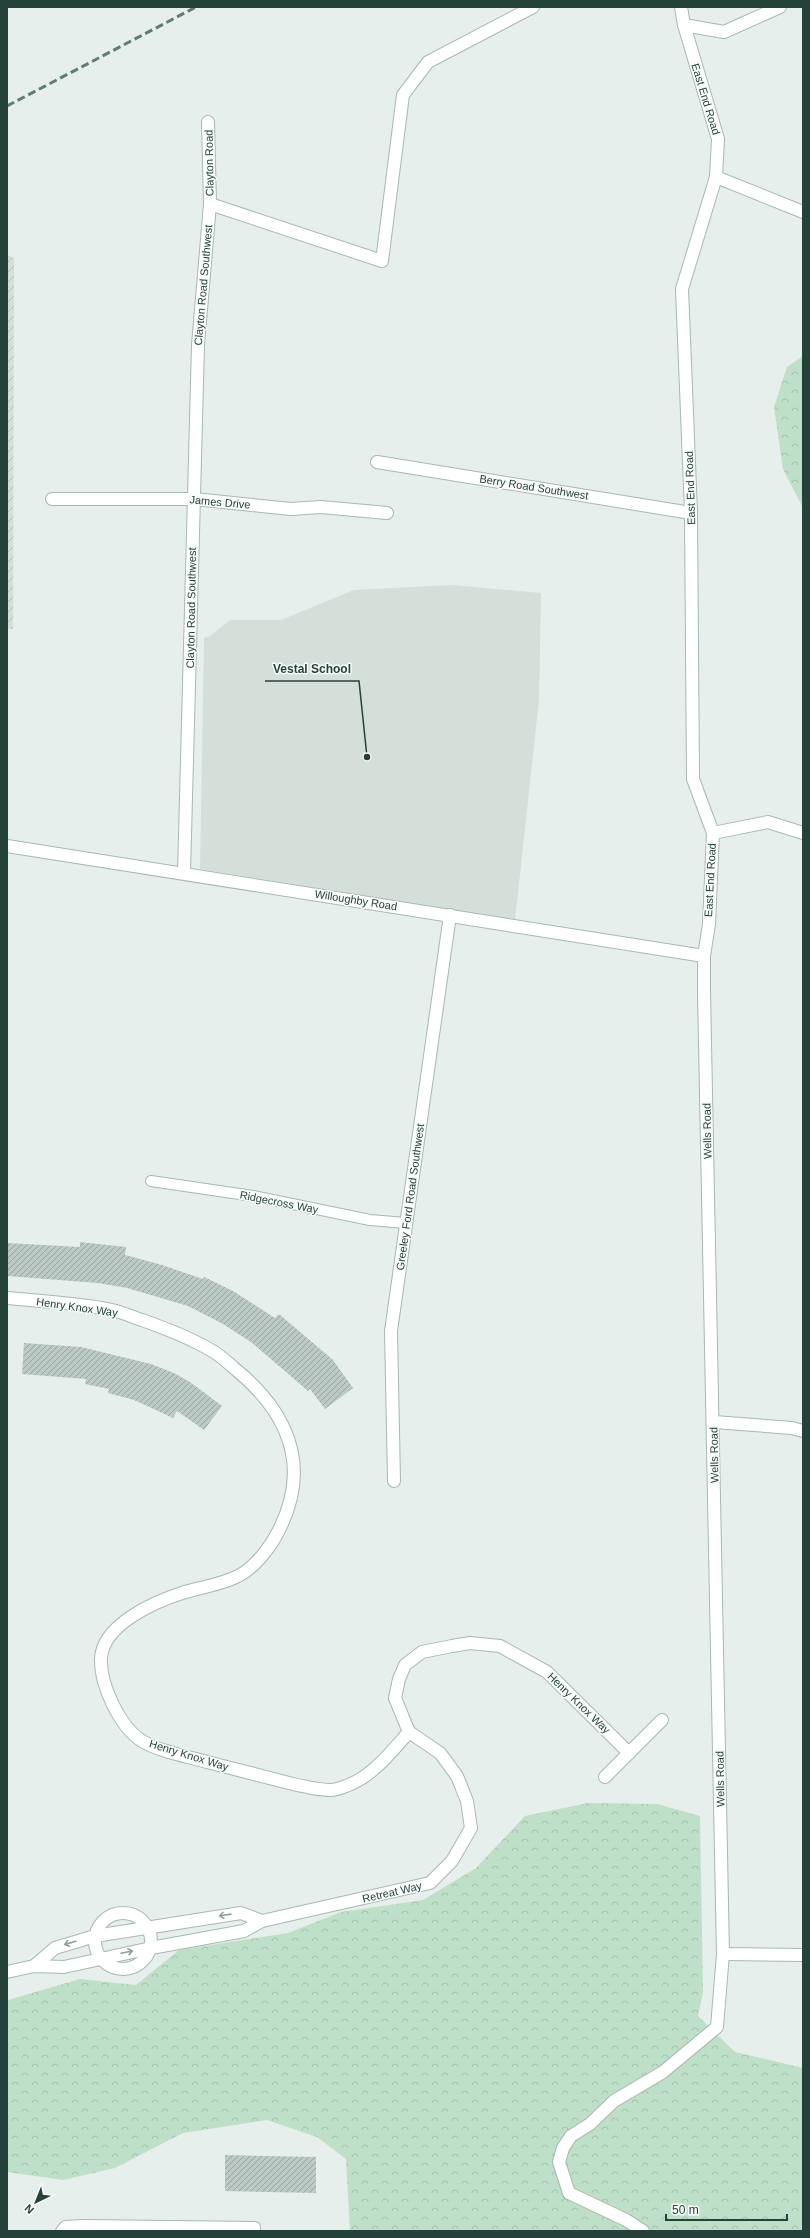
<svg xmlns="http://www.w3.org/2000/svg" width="810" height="2238" viewBox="0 0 810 2238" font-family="Arial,sans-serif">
  <defs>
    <pattern id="industrial-furrows" width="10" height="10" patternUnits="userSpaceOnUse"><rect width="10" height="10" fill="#d4dfda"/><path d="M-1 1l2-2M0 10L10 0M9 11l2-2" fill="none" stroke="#b6c1bc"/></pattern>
    <pattern id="forest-crowns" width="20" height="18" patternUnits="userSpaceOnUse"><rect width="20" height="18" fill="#bfe0c8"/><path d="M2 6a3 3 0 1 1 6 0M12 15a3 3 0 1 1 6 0" fill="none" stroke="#a4c1ad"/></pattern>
    <pattern id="building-hatch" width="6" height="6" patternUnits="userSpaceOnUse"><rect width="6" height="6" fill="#bbcac4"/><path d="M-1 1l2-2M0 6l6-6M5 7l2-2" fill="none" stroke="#98a6a0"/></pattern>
  </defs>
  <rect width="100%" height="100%" fill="#e6efeb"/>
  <path fill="#d4dfda" d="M 452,585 L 541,593 L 539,700 L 515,920 L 200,869 L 204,638 L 210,636 L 230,620 L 281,620 L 354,590 Z"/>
  <path fill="url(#industrial-furrows)" d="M 7,255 L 14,258 L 13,629 L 7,629 Z"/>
  <g fill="url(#forest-crowns)">
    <path d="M 803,356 L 803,508 L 783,469 L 774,407 L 787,367 Z"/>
    <path d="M 588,1803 L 657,1804 L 700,1816 L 703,1992 L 698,2016 L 735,2052 L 803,2068 L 803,2231 L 350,2231 L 346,2159 L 317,2137 L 267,2120 L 183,2133 L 115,2168 L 63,2180 L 7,2172 L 8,2000 L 80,1979 L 136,1985 L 179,1950 L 288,1933 L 341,1912 L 423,1900 L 476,1868 L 525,1816 Z"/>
  </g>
  <g fill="url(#building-hatch)">
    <path d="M 80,1242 L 126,1247 L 125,1255 L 162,1265 L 203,1279 L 204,1277 L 233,1291 L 275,1318 L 279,1314 L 333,1360 L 353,1388 L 325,1409 L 310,1389 L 308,1391 L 251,1342 L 223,1324 L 188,1306 L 127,1288 L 98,1283 L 7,1276 L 7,1243 L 80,1247 Z"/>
    <path d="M 24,1343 L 81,1347 L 151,1364 L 174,1373 L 190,1382 L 222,1406 L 204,1430 L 177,1411 L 173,1418 L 134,1400 L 108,1393 L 109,1389 L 85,1384 L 86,1379 L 22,1374 Z"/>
    <path d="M 225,2155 L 316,2157 L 316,2193 L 225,2191 Z"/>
  </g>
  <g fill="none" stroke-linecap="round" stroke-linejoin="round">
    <g stroke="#a8b8b2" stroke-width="12">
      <g id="service">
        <path d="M 151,1181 L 253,1196 L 370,1220 L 406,1223"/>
        <path d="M 61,2231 L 65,2226 L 82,2225 L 255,2227 L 255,2231"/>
      </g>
    </g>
    <g stroke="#a8b8b2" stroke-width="14">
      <g id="minor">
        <path d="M 684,25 L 724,32 L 780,7"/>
        <path d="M 716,177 L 803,212"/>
        <path d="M 210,204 L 382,261 L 403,95 L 428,62 L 533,7"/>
        <path d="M 377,462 L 691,513"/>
        <path d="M 52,499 L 194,499 L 291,509 L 321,507 L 387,513"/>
        <path d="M 713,833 L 768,822 L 803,833"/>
        <path d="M 7,846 L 704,956"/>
        <path d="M 184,873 L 198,345 L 210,204 L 208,122"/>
        <path d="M 7,1298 C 41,1301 79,1303 112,1310 C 122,1312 132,1317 142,1320 C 167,1329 191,1338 214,1352 C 221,1356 228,1363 234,1368 C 287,1411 312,1465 279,1530 C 271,1546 255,1568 238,1576 C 221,1585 201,1587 182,1593 C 154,1602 102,1625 101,1659 C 100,1685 120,1727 142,1741 C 161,1752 186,1756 207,1762 C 234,1769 261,1776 289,1783 C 302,1786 317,1790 330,1790 C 335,1790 341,1788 346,1786 C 372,1777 391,1752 409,1732"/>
        <path d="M 714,1422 L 792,1428 L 803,1431"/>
        <path d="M 394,1481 L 391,1331 L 450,915"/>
        <path d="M 409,1732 L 395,1698 L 399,1679 L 405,1665 L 422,1652 L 452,1646 L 470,1643 L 500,1646 L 547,1672 L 629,1753"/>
        <path d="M 605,1777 L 662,1720"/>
        <circle cx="123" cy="1941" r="28"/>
        <path d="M 723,1954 L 803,1955"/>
        <path d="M 34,1966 L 55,1948 L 95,1936 L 241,1913 L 262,1921"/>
        <path d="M 7,1972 L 34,1966 L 64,1967 L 151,1948 L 244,1931 L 262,1921 L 430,1883 L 452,1861 L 471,1828 L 467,1801 L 457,1776 L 440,1753 L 409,1732"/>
        <path d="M 643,2231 L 626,2220 L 569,2193 L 559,2162 L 563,2148 L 571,2136 L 590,2124 L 614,2101 L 663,2072 L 717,2027 L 723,1954 L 704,992 L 704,956 L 709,924 L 713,833 L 693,779 L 691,513 L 682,289 L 716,177 L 718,139 L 684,25 L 681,7"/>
      </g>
    </g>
    <use href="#service" stroke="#fff" stroke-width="10"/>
    <use href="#minor" stroke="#fff" stroke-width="12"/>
    <path stroke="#5f7d75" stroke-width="3" stroke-dasharray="8 4" stroke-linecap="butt" d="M 7,106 L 196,7"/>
  </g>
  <defs><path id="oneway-shaft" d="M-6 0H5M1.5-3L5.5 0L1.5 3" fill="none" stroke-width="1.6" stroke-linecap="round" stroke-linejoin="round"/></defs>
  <g stroke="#92a09c">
    <use href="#oneway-shaft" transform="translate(225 1915) rotate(172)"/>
    <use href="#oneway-shaft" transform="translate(70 1943) rotate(164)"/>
    <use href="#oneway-shaft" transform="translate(127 1952) rotate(-12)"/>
  </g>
  <g text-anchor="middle" stroke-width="3" stroke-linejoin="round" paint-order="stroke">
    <g font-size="11" fill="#24423a" stroke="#f7fbf9">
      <text transform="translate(706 99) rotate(73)" y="4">East End Road</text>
      <text transform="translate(209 163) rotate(-91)" y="4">Clayton Road</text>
      <text transform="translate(203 285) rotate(-85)" y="4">Clayton Road Southwest</text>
      <text transform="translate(534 487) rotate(9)" y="4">Berry Road Southwest</text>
      <text transform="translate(690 488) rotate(-92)" y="4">East End Road</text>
      <text transform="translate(220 502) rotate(5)" y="4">James Drive</text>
      <text transform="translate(191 608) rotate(-89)" y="4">Clayton Road Southwest</text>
      <text transform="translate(710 880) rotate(-87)" y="4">East End Road</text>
      <text transform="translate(356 900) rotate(9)" y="4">Willoughby Road</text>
      <text transform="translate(707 1131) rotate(-91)" y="4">Wells Road</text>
      <text transform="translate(410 1197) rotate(-82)" y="4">Greeley Ford Road Southwest</text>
      <text transform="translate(279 1202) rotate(11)" y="4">Ridgecross Way</text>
      <text transform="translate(77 1307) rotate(8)" y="4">Henry Knox Way</text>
      <text transform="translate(714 1455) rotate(-91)" y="4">Wells Road</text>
      <text transform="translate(579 1703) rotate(44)" y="4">Henry Knox Way</text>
      <text transform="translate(189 1755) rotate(17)" y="4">Henry Knox Way</text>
      <text transform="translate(720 1779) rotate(-91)" y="4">Wells Road</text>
      <text transform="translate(392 1892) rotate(-13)" y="4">Retreat Way</text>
    </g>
  </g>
  <path fill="none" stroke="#24423a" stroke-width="1.5" d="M367 757L359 681H265"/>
  <circle fill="#24423a" stroke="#f7fbf9" stroke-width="1.5" cx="367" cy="757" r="4"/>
  <g font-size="12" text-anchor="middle" font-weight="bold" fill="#24423a" stroke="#f7fbf9" stroke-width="3" stroke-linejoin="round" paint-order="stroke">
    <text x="312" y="673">Vestal School</text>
  </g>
  <rect width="810" height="2238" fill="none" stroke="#24423a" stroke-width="16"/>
  <g transform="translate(36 2202) rotate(223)" stroke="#f7fbf9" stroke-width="3" paint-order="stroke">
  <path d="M0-3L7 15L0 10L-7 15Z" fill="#24423a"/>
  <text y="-6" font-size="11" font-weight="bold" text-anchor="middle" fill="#24423a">N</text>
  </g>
  <path d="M666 2214v6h121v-6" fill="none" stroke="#24423a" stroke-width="2"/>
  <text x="672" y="2214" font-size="12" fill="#24423a" stroke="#f7fbf9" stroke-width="3" paint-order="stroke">50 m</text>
</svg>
